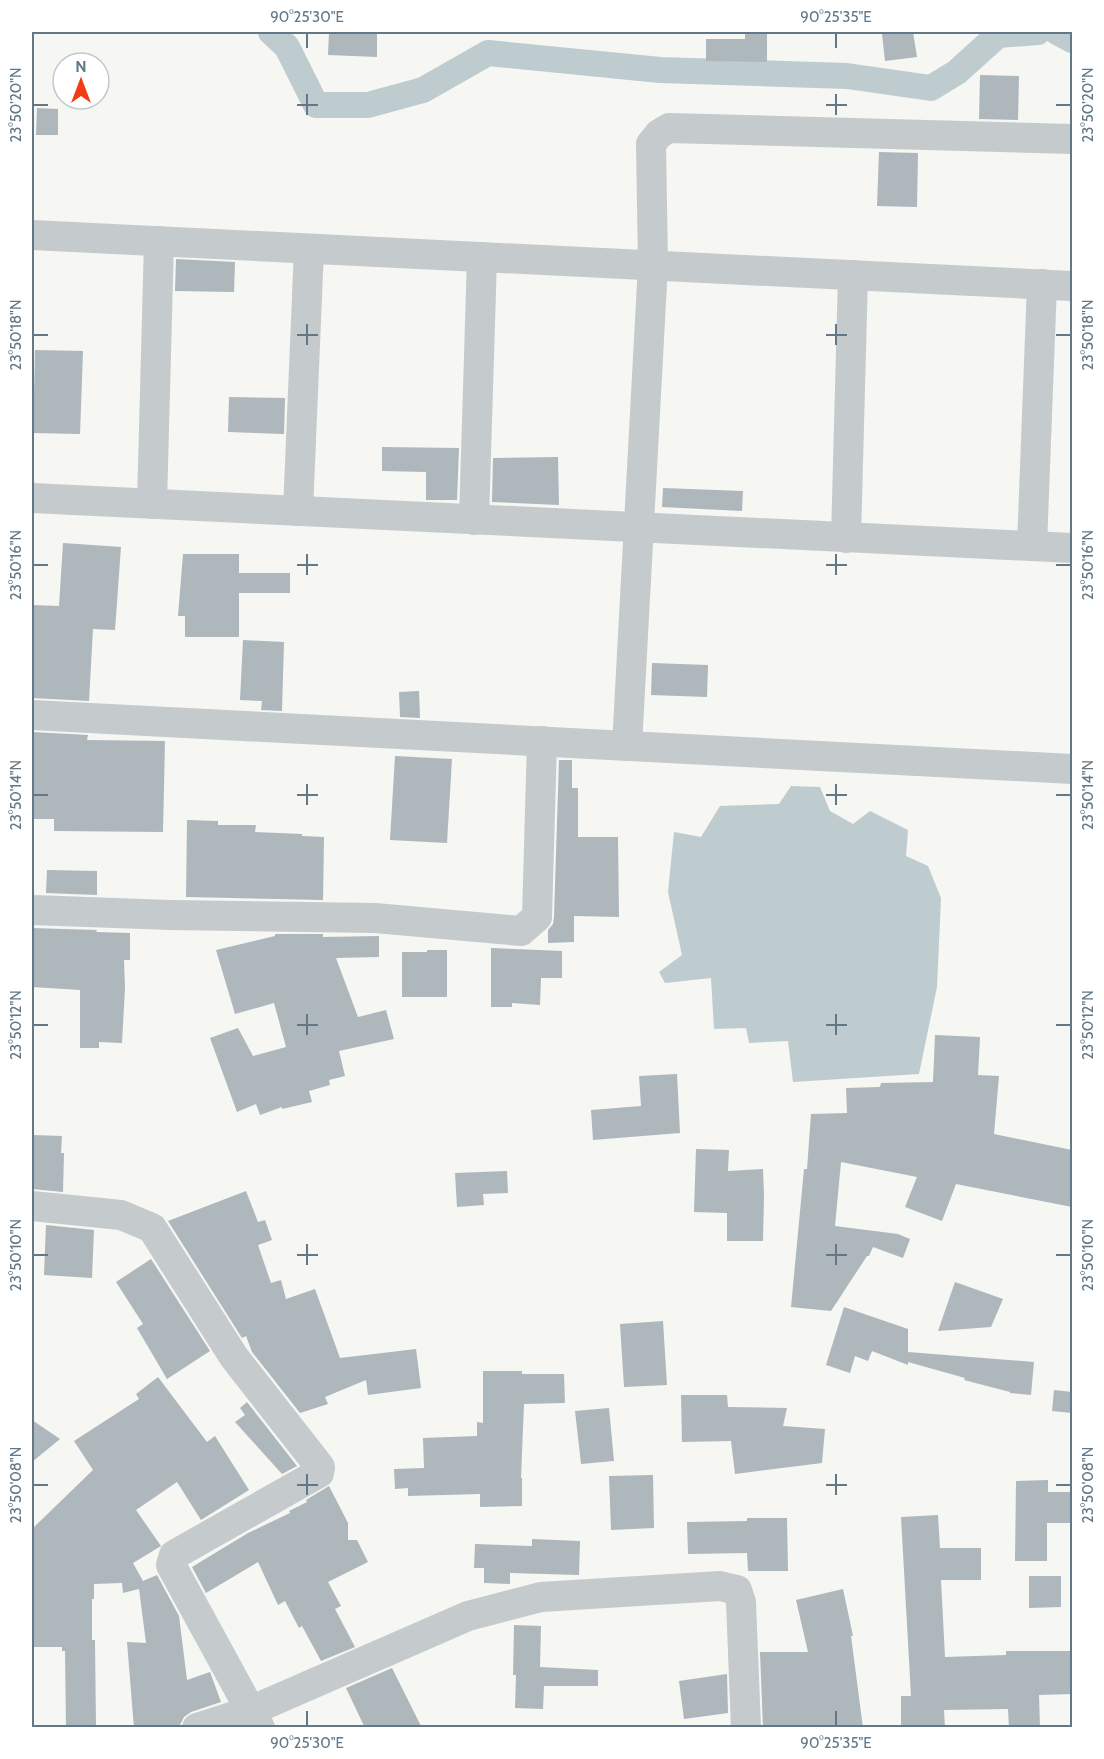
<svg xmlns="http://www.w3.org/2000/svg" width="1104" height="1759" viewBox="0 0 1104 1759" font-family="Cabin,sans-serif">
  <rect width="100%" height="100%" fill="#f6f6f2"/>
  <path fill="#becbcf" d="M 791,786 L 820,787 L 830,811 L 853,824 L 870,811 L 908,830 L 906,856 L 928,866 L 941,898 L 937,987 L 919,1074 L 793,1082 L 788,1041 L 749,1043 L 746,1028 L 714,1029 L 711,978 L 665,983 L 659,972 L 682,955 L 668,892 L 674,832 L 701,837 L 720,806 L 779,804 Z"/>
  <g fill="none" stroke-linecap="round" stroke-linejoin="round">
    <g stroke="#becbcf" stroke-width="26">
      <path d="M 271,32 L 287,47 L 316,105 L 368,105 L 423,90 L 488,53 L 660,70 L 847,76 L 931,88 L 957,72 L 998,35 L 1038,32"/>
      <path d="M 1057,32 L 1072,40"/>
    </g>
  </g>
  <g fill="#aeb7bc">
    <path d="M 329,32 L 377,32 L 377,57 L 328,55 Z"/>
    <path d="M 745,32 L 767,32 L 767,62 L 706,61 L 706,39 L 745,39 Z"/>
    <path d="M 905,32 L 913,32 L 917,57 L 885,61 L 882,34 Z"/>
    <path d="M 980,75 L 1019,76 L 1018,120 L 979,119 Z"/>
    <path d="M 37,108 L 58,109 L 58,135 L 36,135 Z"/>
    <path d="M 879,152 L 918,153 L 917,207 L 877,206 Z"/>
    <path d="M 176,259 L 235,262 L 234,292 L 175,291 Z"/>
    <path d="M 35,350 L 83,351 L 80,434 L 33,433 Z"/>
    <path d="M 229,397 L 285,398 L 284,434 L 228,432 Z"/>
    <path d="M 382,447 L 459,448 L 457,500 L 426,500 L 426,472 L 382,471 Z"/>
    <path d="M 558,457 L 559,505 L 492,502 L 493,458 Z"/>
    <path d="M 663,488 L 743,491 L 742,511 L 662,507 Z"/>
    <path d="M 63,543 L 121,547 L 115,630 L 93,629 L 89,701 L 32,698 L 32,605 L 59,606 Z"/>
    <path d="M 183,554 L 239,554 L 239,573 L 290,573 L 290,593 L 239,593 L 239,637 L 185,637 L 185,616 L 178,616 Z"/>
    <path d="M 243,640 L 284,642 L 282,711 L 261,710 L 262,701 L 240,700 Z"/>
    <path d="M 652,663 L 708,665 L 707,697 L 651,695 Z"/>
    <path d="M 419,691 L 420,718 L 400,717 L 399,692 Z"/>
    <path d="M 32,732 L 88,735 L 87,740 L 165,741 L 163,832 L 54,831 L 54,819 L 32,819 Z"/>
    <path d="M 395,756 L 452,759 L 447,843 L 390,840 Z"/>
    <path d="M 559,760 L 572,760 L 572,788 L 578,788 L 578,837 L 618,837 L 619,917 L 574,916 L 574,942 L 548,943 L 548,930 L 553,924 L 554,917 Z"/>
    <path d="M 187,820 L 218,821 L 218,825 L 256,825 L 255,832 L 302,834 L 302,836 L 324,837 L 323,900 L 186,897 Z"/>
    <path d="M 47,870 L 97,871 L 97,895 L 46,893 Z"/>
    <path d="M 32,928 L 97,930 L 96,932 L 130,933 L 130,960 L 124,960 L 125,988 L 122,1043 L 99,1042 L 99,1048 L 80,1048 L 80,990 L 32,987 Z"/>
    <path d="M 275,934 L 323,934 L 323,937 L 379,936 L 379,957 L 336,958 L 358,1017 L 386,1010 L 394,1039 L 339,1051 L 345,1076 L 329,1080 L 330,1085 L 309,1091 L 312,1102 L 282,1109 L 282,1107 L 260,1115 L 256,1104 L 237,1112 L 210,1038 L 238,1028 L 253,1056 L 286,1047 L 274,1003 L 235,1014 L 216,950 L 275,936 Z"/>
    <path d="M 491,948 L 562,951 L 562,978 L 541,978 L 540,1005 L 512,1003 L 512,1007 L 491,1007 Z"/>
    <path d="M 427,950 L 447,950 L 447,997 L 402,997 L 402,952 L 427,952 Z"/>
    <path d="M 935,1035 L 980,1037 L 978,1075 L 999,1076 L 994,1134 L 1072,1150 L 1072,1207 L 956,1184 L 942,1221 L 905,1207 L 917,1177 L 841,1162 L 835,1226 L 898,1234 L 910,1239 L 903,1258 L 873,1247 L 869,1256 L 867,1256 L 831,1311 L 791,1307 L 804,1169 L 807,1169 L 811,1114 L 847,1113 L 846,1088 L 880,1087 L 881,1083 L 933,1082 Z"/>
    <path d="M 677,1074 L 680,1133 L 593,1140 L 591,1110 L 641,1106 L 639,1076 Z"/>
    <path d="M 32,1135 L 62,1136 L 61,1153 L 64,1153 L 63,1192 L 32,1189 Z"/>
    <path d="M 696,1149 L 729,1150 L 728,1171 L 763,1169 L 764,1195 L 763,1241 L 727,1241 L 727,1213 L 694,1212 Z"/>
    <path d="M 507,1171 L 508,1193 L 483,1194 L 484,1205 L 457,1207 L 455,1173 Z"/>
    <path d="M 246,1191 L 258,1222 L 265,1220 L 272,1240 L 258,1245 L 271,1283 L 281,1280 L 286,1299 L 315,1289 L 340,1358 L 416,1349 L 421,1388 L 368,1395 L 366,1380 L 325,1397 L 328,1404 L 300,1413 L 252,1352 L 246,1336 L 242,1338 L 168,1221 Z"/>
    <path d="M 46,1225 L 94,1230 L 92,1278 L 44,1275 Z"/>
    <path d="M 151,1259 L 210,1351 L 167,1379 L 137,1328 L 143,1324 L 116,1282 Z"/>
    <path d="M 955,1282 L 1003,1299 L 991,1327 L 938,1331 Z"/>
    <path d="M 844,1307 L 908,1329 L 908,1352 L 1034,1362 L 1031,1395 L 1010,1393 L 1010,1392 L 964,1380 L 965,1378 L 908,1362 L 908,1365 L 872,1351 L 868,1361 L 855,1356 L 850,1373 L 826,1365 Z"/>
    <path d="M 663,1321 L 667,1385 L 624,1387 L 620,1324 Z"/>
    <path d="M 483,1371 L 522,1371 L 522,1374 L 564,1374 L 565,1403 L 524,1404 L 521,1478 L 522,1478 L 522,1506 L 480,1507 L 480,1494 L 408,1496 L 408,1488 L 395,1489 L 394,1469 L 424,1468 L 423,1438 L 477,1436 L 477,1422 L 483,1423 Z"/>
    <path d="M 158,1377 L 207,1442 L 215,1436 L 249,1490 L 201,1520 L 177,1482 L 136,1510 L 161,1546 L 133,1563 L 143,1581 L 157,1575 L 179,1616 L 187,1680 L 210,1672 L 221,1702 L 191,1712 L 184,1717 L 180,1725 L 134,1728 L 127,1642 L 146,1643 L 139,1589 L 123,1593 L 122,1583 L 94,1584 L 94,1599 L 92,1599 L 92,1640 L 95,1640 L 96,1728 L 66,1728 L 65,1651 L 62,1651 L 62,1647 L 32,1647 L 32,1529 L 93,1470 L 74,1441 L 139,1399 L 136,1394 Z"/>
    <path d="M 1054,1390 L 1072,1392 L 1072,1413 L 1052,1411 Z"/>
    <path d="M 681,1395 L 727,1395 L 728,1407 L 787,1408 L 783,1426 L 825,1429 L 822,1463 L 735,1474 L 731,1441 L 682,1442 Z"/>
    <path d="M 247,1402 L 297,1466 L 282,1474 L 235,1422 L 245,1415 L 240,1408 Z"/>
    <path d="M 609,1408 L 614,1461 L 581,1464 L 575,1411 Z"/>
    <path d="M 32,1420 L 60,1439 L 32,1462 Z"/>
    <path d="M 653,1475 L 654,1528 L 611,1530 L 609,1476 Z"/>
    <path d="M 1048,1480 L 1048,1492 L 1072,1492 L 1072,1523 L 1047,1523 L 1047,1561 L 1015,1561 L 1016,1481 Z"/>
    <path d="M 329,1486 L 348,1523 L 348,1540 L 357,1540 L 368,1562 L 328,1582 L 341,1606 L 335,1609 L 355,1647 L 321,1661 L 302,1626 L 299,1628 L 285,1601 L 278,1605 L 258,1562 L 206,1593 L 192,1567 L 248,1533 L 290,1513 L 289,1511 L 307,1502 L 306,1500 Z"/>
    <path d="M 938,1515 L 940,1548 L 981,1548 L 981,1580 L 941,1580 L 945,1657 L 1006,1655 L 1006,1651 L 1072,1651 L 1072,1694 L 1039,1695 L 1040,1728 L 1009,1728 L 1008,1709 L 944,1710 L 945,1728 L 901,1728 L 901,1696 L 911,1696 L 901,1517 Z"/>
    <path d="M 747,1518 L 787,1518 L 788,1571 L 748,1571 L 747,1553 L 688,1554 L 687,1522 L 747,1521 Z"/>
    <path d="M 532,1539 L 580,1541 L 579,1575 L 510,1573 L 510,1584 L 484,1583 L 484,1568 L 474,1568 L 475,1544 L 532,1546 Z"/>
    <path d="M 1029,1576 L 1061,1576 L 1061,1607 L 1029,1608 Z"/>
    <path d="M 843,1589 L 853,1636 L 851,1636 L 863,1728 L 763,1728 L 760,1652 L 808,1652 L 796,1600 Z"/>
    <path d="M 514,1625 L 541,1626 L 540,1667 L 598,1670 L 598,1686 L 544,1686 L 543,1709 L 515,1708 L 516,1675 L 513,1675 Z"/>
    <path d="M 392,1668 L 422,1728 L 365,1728 L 346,1688 Z"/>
    <path d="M 727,1674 L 728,1713 L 684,1719 L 679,1681 Z"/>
  </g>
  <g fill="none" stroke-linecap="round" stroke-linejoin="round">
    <g stroke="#c5cacc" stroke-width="30">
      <path d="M 32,235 L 1072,286"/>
      <path d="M 32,498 L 1072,548"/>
      <path d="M 152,504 L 159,241"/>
      <path d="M 298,511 L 309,249"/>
      <path d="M 474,520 L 482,257"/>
      <path d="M 846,538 L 853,275"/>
      <path d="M 1032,546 L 1042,284"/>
      <path d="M 32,715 L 1072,769"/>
      <path d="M 627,746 L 653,265 L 651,144 L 659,134 L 669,128 L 1072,139"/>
      <path d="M 32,910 L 170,915 L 375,918 L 521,931 L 537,917 L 542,741"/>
      <path d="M 32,1206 L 121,1215 L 152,1228 L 234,1357 L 320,1467 L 319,1473 L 174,1555 L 171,1565 L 260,1728"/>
      <path d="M 197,1728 L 250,1711 L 468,1616 L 541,1597 L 720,1586 L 737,1590 L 741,1602 L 746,1728"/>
    </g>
  </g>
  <path fill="none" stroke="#627886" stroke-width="2" d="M 307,33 L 307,48M 836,33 L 836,48M 307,94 L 307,115M 836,94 L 836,115M 33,105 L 48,105M 297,105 L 318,105M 826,105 L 847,105M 1056,105 L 1071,105M 307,324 L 307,345M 836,324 L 836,345M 33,335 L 48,335M 297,335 L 318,335M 826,335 L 847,335M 1056,335 L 1071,335M 307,554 L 307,575M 836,554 L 836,575M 33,565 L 48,565M 297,565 L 318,565M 826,565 L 847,565M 1056,565 L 1071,565M 307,784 L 307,805M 836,784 L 836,805M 33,795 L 48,795M 297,795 L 318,795M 826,795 L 847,795M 1056,795 L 1071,795M 307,1014 L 307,1035M 836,1014 L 836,1035M 33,1025 L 48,1025M 297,1025 L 318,1025M 826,1025 L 847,1025M 1056,1025 L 1071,1025M 307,1244 L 307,1265M 836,1244 L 836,1265M 33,1255 L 48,1255M 297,1255 L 318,1255M 826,1255 L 847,1255M 1056,1255 L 1071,1255M 307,1474 L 307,1495M 836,1474 L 836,1495M 33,1485 L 48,1485M 297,1485 L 318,1485M 826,1485 L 847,1485M 1056,1485 L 1071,1485M 307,1711 L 307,1726M 836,1711 L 836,1726"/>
  <rect width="1104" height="1759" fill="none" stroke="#ffffff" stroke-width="66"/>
  <g transform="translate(81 81)"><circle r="28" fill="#ffffff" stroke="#c0c9cf" stroke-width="1.5"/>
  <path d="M0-4.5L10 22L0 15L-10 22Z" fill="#f33c15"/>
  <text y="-9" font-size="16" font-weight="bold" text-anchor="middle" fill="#627886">N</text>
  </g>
  <rect x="33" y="33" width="1038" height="1693" fill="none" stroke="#627886" stroke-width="2"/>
  <g font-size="15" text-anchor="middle" fill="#627886">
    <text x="307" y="22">90°25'30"E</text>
    <text x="836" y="22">90°25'35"E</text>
    <text transform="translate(16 105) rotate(-90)" y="5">23°50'20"N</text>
    <text transform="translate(1088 105) rotate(-90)" y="5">23°50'20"N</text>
    <text transform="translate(16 335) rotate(-90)" y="5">23°50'18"N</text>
    <text transform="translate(1088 335) rotate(-90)" y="5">23°50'18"N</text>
    <text transform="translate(16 565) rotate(-90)" y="5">23°50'16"N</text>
    <text transform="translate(1088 565) rotate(-90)" y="5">23°50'16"N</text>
    <text transform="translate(16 795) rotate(-90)" y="5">23°50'14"N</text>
    <text transform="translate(1088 795) rotate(-90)" y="5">23°50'14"N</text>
    <text transform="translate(16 1025) rotate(-90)" y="5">23°50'12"N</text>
    <text transform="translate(1088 1025) rotate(-90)" y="5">23°50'12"N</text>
    <text transform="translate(16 1255) rotate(-90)" y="5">23°50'10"N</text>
    <text transform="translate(1088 1255) rotate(-90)" y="5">23°50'10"N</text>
    <text transform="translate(16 1485) rotate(-90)" y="5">23°50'08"N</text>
    <text transform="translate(1088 1485) rotate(-90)" y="5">23°50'08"N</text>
    <text x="307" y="1748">90°25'30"E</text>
    <text x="836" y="1748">90°25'35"E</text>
  </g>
</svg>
